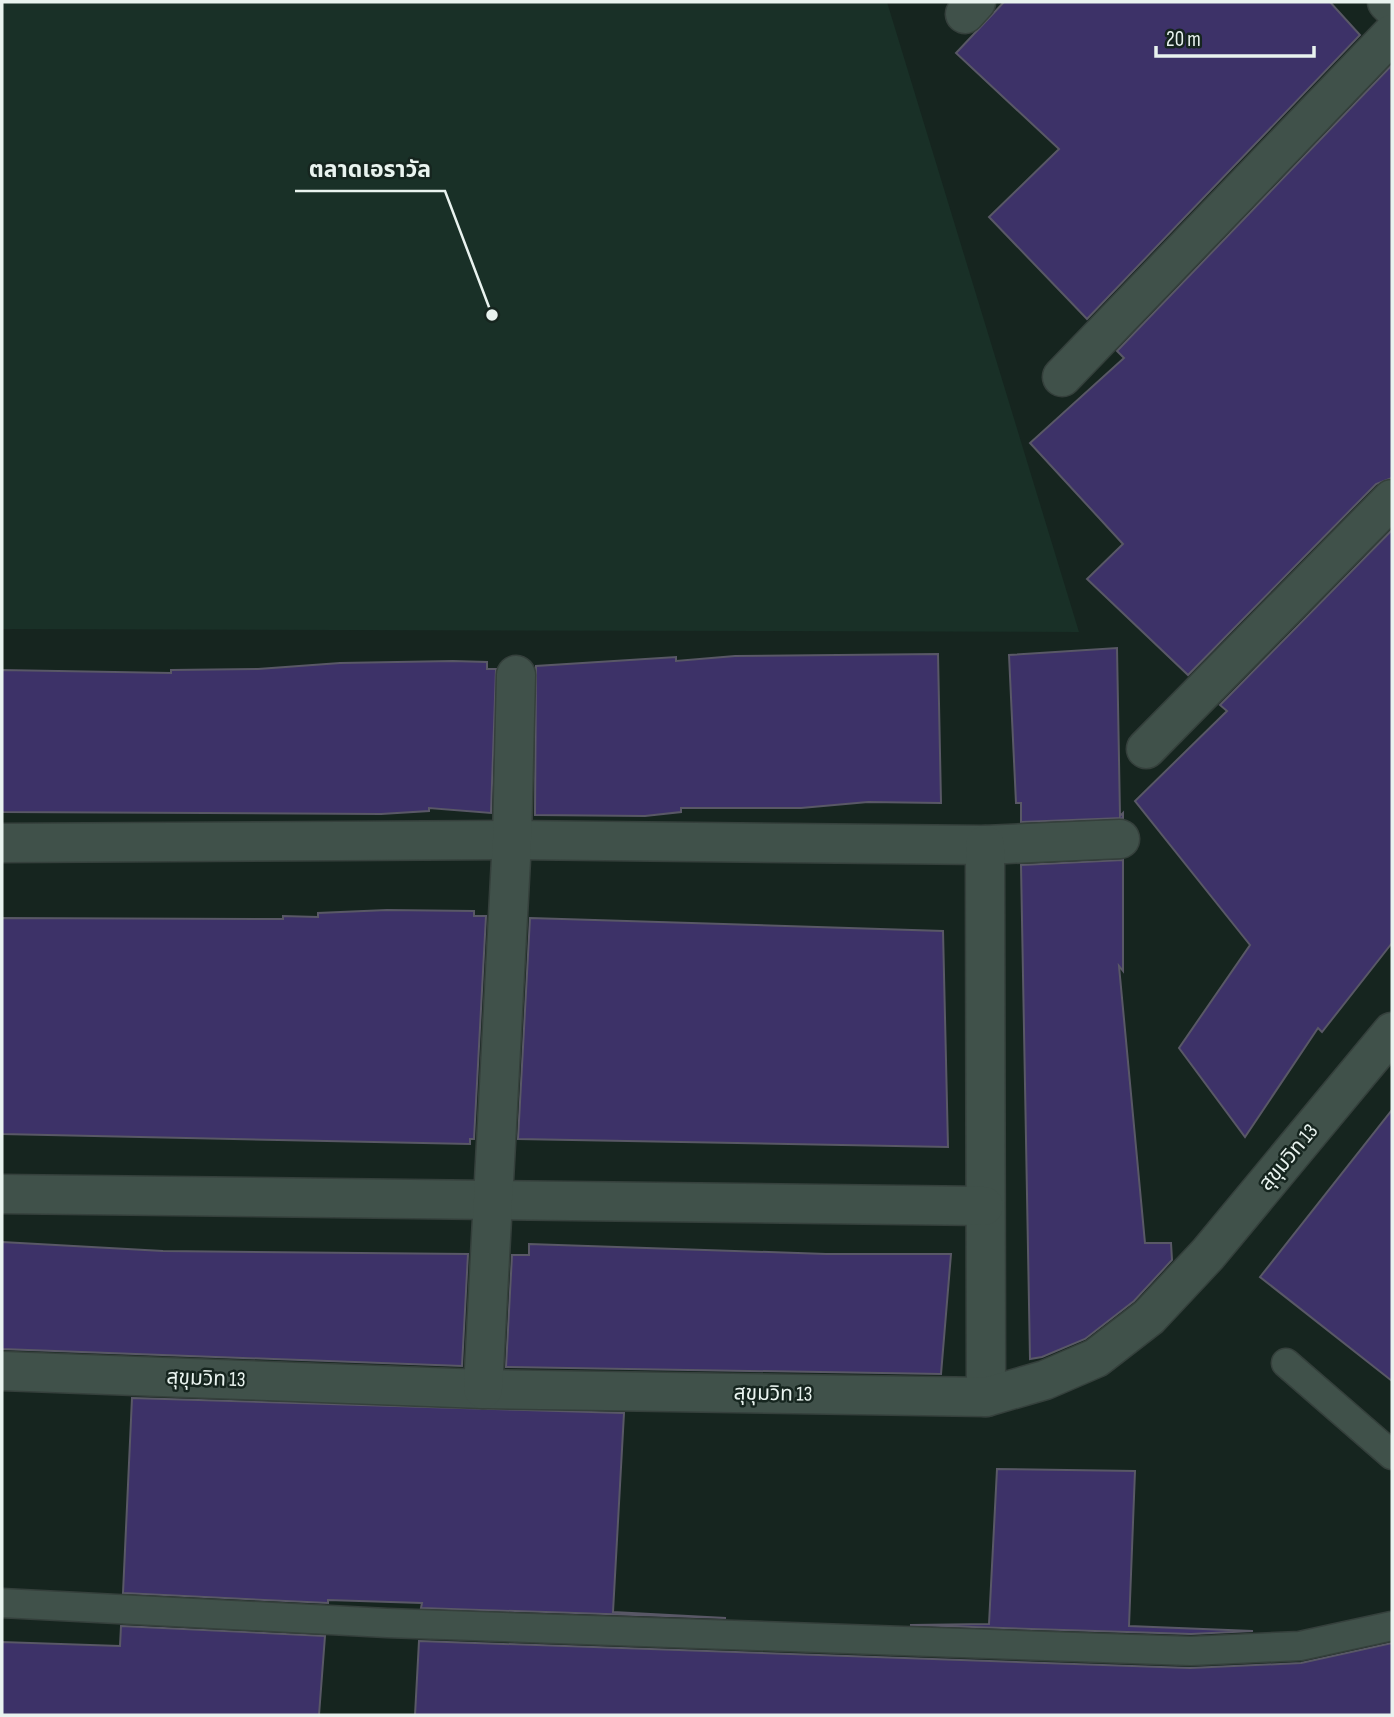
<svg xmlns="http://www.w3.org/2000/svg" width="1394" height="1717" viewBox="0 0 1394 1717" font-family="'Sofia Sans Condensed','Noto Sans Thai',sans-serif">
  <rect width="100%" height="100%" fill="#16251f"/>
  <path fill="#193027" d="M 2,2 L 887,2 L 1079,632 L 2,629 Z"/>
  <g fill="#3d3268" stroke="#595866" stroke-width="2">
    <path d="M 1004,2 L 1330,2 L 1360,35 L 1087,319 L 989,217 L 1059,149 L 956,53 Z"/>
    <path d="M 1391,66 L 1392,478 L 1376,484 L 1188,675 L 1087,579 L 1123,544 L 1030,443 L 1124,358 L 1117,351 Z"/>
    <path d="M 1392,530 L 1392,943 L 1322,1032 L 1318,1028 L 1245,1137 L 1179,1048 L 1250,945 L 1135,801 L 1227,711 L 1220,705 Z"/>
    <path d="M 1117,648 L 1120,816 L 1123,813 L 1123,818 L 1021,822 L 1021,803 L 1016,803 L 1009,655 Z"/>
    <path d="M 938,654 L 941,803 L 868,802 L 801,808 L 681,808 L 681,812 L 645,816 L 535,815 L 536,666 L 676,657 L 676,661 L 735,656 Z"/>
    <path d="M 453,661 L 487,662 L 487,669 L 496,669 L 491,813 L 429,808 L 429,811 L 381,814 L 2,812 L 2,670 L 171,673 L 171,670 L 258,669 L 340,663 Z"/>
    <path d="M 1123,860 L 1123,971 L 1119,966 L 1145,1243 L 1171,1243 L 1172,1260 L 1134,1301 L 1085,1339 L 1042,1357 L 1030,1359 L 1021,865 Z"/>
    <path d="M 387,910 L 474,911 L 474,916 L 486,916 L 474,1139 L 470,1139 L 470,1144 L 2,1134 L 2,918 L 283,919 L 283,916 L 318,917 L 318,913 Z"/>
    <path d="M 530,918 L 943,931 L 948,1147 L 518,1139 Z"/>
    <path d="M 1392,1110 L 1392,1381 L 1260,1277 Z"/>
    <path d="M 2,1242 L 163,1251 L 468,1254 L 462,1366 L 2,1349 Z"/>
    <path d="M 529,1244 L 826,1254 L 951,1254 L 941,1374 L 506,1367 L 512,1255 L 529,1255 Z"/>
    <path d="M 132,1398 L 624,1413 L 613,1612 L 726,1618 L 421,1608 L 422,1603 L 328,1600 L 328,1603 L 123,1593 Z"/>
    <path d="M 997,1469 L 1135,1471 L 1129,1626 L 1253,1631 L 1191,1634 L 910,1625 L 989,1624 Z"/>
    <path d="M 121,1626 L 325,1636 L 319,1715 L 2,1715 L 2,1642 L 120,1646 Z"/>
    <path d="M 419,1641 L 1190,1668 L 1301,1663 L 1392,1643 L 1392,1715 L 415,1715 Z"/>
  </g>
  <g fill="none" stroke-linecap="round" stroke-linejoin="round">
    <g stroke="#35403c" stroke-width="31">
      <g id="service">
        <path d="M 1286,1363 L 1392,1455"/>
        <path d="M 2,1603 L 387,1623 L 1191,1651 L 1300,1646 L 1392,1626"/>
      </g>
    </g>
    <g stroke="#35403c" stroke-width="41">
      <g id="minor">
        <path d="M 1387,2 L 1392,7"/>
        <path d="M 965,14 L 976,2"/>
        <path d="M 1062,377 L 1392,34"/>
        <path d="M 1146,749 L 1392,499"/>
        <path d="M 2,843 L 512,840 L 985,845 L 1120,839"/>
        <path d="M 985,845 L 986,1397"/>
        <path d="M 2,1194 L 984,1206"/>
        <path d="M 2,1371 L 483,1389 L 986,1397 L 1045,1380 L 1096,1358 L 1149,1317 L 1208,1254 L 1392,1032"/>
        <path d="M 483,1389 L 512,840 L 516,675"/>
      </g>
    </g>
    <use href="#service" stroke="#40514a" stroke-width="28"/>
    <use href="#minor" stroke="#40514a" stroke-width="38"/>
  </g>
  <g text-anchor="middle" stroke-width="5" stroke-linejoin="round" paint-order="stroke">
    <g font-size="21" fill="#e9f3ef" stroke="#16251f">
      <text transform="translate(1288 1157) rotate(-50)" y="7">สุขุมวิท 13</text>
      <text transform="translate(206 1378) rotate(2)" y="7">สุขุมวิท 13</text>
      <text transform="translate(773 1393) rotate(1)" y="7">สุขุมวิท 13</text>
    </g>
  </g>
  <path fill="none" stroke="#e9f3ef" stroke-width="2.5" d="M492 315L445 191H295"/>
  <circle fill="#e9f3ef" stroke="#16251f" stroke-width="2.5" cx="492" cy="315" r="7"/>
  <g font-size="23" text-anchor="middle" font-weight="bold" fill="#e9f3ef" stroke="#16251f" stroke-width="5" stroke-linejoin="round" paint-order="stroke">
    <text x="370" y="177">ตลาดเอราวัล</text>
  </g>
  <rect width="1394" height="1717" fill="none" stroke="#e9f3ef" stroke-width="7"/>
  <path d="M1156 46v10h158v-10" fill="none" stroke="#e9f3ef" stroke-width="3.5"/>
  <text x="1166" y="46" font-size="21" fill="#e9f3ef" stroke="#16251f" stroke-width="5" paint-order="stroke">20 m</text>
</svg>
